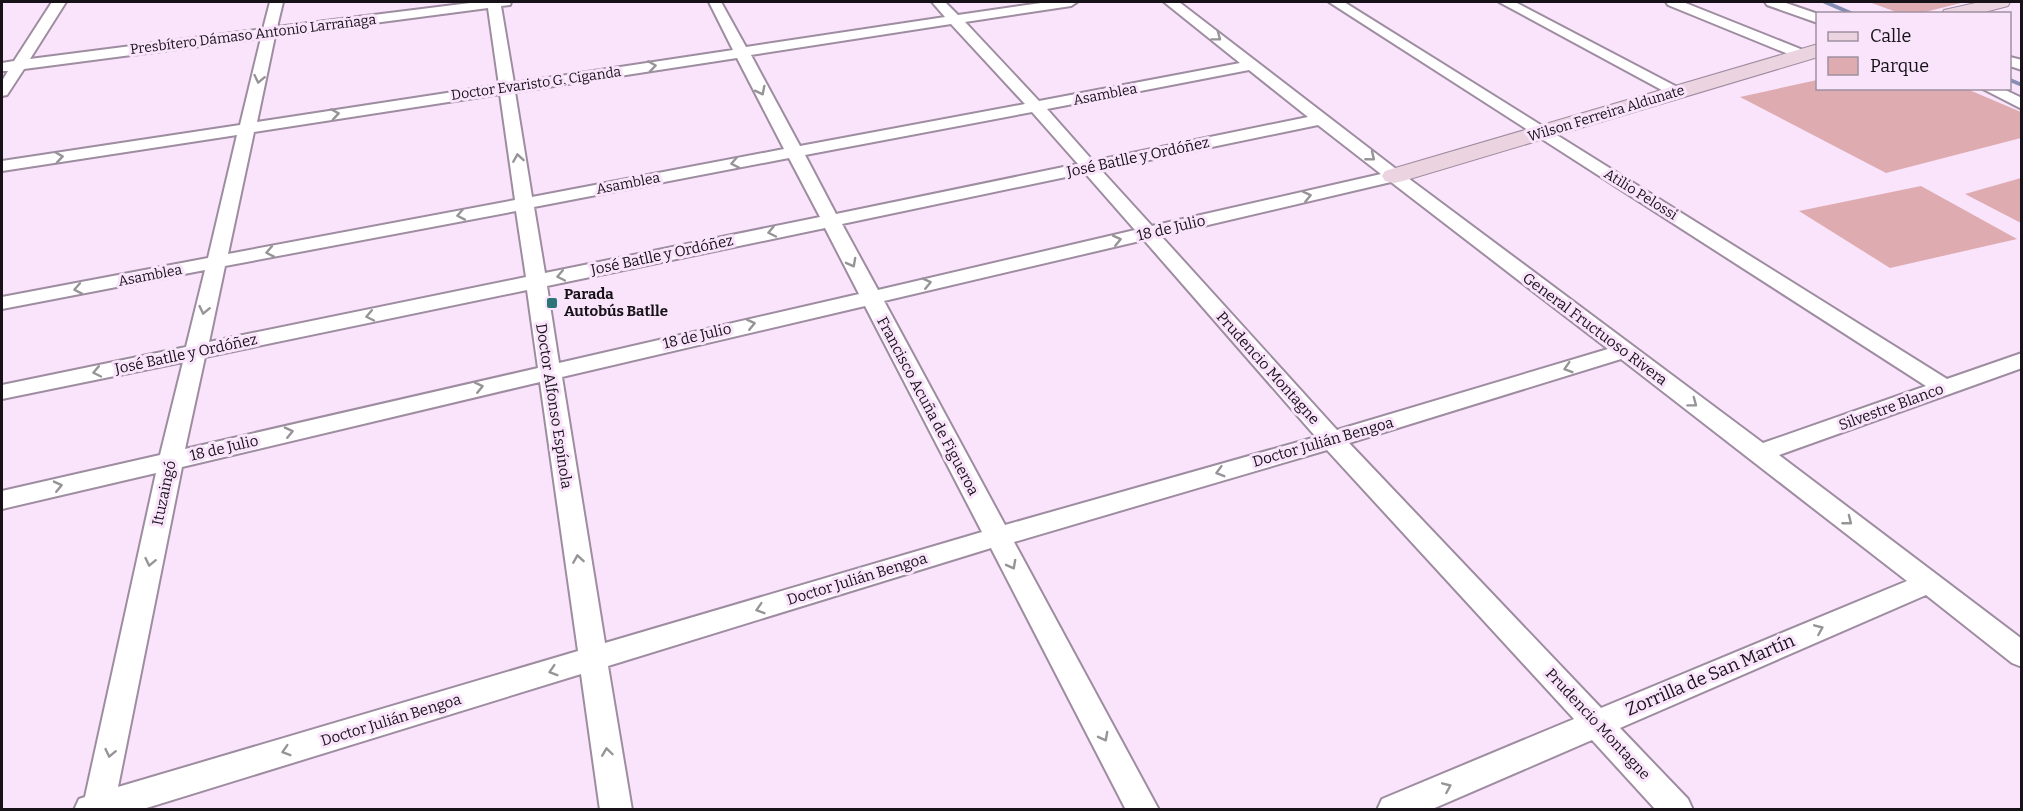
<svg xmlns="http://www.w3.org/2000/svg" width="2023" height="811" viewBox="0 0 2023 811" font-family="Bitter,serif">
  <rect width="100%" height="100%" fill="#f9e4fb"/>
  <g fill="#deacb0">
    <path d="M 1869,2 L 1965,2 L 1917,14 L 1899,13 Z"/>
    <path d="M 1817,80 L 1818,88 L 1967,89 L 2021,112 L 2021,138 L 1886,173 L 1740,97 Z"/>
    <path d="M 2021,178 L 2021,223 L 1965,194 Z"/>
    <path d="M 1921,186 L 2017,239 L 1890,268 L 1799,211 Z"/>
  </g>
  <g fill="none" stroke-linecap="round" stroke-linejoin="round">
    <g stroke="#868eb6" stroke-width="4">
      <path d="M 1825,2 L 1853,14"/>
      <path d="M 2010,80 L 2022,85"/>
    </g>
    <g stroke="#9e8ca0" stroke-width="4">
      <g id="street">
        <path d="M 52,2 L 66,2 L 30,59 L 263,29 L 270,2 L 283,2 L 277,27 L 478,2 L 511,2 L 510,5 L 501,6 L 514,83 L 733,50 L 709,2 L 721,2 L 746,47 L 945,17 L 932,2 L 945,2 L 958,15 L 1048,2 L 1077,2 L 1071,6 L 965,22 L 1039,101 L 1240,63 L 1164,2 L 1179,2 L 1400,172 L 1763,443 L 1926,386 L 1329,2 L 1344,2 L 1947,379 L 2022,353 L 2022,368 L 1779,455 L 2022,639 L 2022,667 L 2012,663 L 1926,595 L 1620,728 L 1688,799 L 1693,810 L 1656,810 L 1592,740 L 1430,810 L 1377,810 L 1382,799 L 1574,719 L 1327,450 L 1014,542 L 1159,810 L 1126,810 L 991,548 L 608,666 L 632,810 L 600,810 L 581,674 L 140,810 L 74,810 L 79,799 L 85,797 L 156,473 L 2,509 L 2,491 L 160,455 L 183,362 L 2,399 L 2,385 L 186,347 L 205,270 L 2,309 L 2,297 L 208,258 L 237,135 L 2,171 L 2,161 L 240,125 L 261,38 L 24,69 L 7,95 L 2,96 L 2,81 L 8,71 L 2,71 L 2,63 L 14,61 ZM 488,8 L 499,85 L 257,122 L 275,36 ZM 951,24 L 1025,104 L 800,146 L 751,55 ZM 737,58 L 784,149 L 532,197 L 515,92 ZM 1249,70 L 1308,117 L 1093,161 L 1047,109 ZM 500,94 L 515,200 L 228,254 L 254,132 ZM 1032,112 L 1078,164 L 836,214 L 805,155 ZM 1318,125 L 1381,174 L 1152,226 L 1101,170 ZM 789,158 L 820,217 L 545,273 L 534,207 ZM 1085,173 L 1135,230 L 878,290 L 842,224 ZM 1391,182 L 1608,349 L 1337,430 L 1161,236 ZM 516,211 L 526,277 L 209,342 L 225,266 ZM 825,228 L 859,294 L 559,363 L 547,286 ZM 1144,240 L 1316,437 L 1005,525 L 884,301 ZM 527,290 L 538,368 L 185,449 L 205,357 ZM 865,306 L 982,532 L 605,643 L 562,377 ZM 1621,359 L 1907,581 L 1601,708 L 1349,443 ZM 540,382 L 578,651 L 118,787 L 182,467 Z"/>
        <path d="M 1499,2 L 1515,2 L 1681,89 L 1684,92 L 1676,97 L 1671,95 Z"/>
        <path d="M 1666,2 L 1683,2 L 1808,52 L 1810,55 L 1803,59 L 1798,58 L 1668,5 Z"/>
        <path d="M 1765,2 L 1783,2 L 1818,14 L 1818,23 L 1767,5 Z"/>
        <path d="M 2010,57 L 2022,60 L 2022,70 L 2010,66 Z"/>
        <path d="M 1981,88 L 2001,88 L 2022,98 L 2022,109 Z"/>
      </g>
    </g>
    <g stroke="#9e8ca0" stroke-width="2">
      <g id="secondary">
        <path d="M 1980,2 L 2010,2 L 2008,6 L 1977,14 L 1942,14 L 1944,10 Z"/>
        <path d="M 1818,44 L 1818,57 L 1403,181 L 1394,183 L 1385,181 L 1382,176 L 1385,171 Z"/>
      </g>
    </g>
    <use href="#street" fill="#fff" fill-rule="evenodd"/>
    <use href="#secondary" fill="#ebd3e0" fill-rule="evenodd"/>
  </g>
  <defs><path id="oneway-chevron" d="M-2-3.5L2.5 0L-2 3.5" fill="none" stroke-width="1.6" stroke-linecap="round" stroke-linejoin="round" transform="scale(1.5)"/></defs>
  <g stroke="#979497">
    <use href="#oneway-chevron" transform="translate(1217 37) rotate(37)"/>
    <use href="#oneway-chevron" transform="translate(652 66) rotate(-8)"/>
    <use href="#oneway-chevron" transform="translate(259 79) rotate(102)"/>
    <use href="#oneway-chevron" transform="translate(761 91) rotate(63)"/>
    <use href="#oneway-chevron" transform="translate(335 114) rotate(-9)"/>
    <use href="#oneway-chevron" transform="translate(59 157) rotate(-9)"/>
    <use href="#oneway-chevron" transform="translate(1371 157) rotate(39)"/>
    <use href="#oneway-chevron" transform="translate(518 158) rotate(-99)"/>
    <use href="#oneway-chevron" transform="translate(735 163) rotate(169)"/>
    <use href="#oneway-chevron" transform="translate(1307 196) rotate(-13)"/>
    <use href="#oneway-chevron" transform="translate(461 215) rotate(169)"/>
    <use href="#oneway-chevron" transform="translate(772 232) rotate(168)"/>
    <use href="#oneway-chevron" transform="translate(1117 240) rotate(-13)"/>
    <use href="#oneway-chevron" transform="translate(270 252) rotate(169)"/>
    <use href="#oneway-chevron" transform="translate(852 263) rotate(62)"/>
    <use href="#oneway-chevron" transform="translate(561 276) rotate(168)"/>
    <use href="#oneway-chevron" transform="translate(927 283) rotate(-13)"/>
    <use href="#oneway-chevron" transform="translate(78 289) rotate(169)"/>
    <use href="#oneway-chevron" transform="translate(204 310) rotate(102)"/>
    <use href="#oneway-chevron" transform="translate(370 316) rotate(168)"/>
    <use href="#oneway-chevron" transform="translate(751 324) rotate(-13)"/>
    <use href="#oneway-chevron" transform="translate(1568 368) rotate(163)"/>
    <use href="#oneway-chevron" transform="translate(97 372) rotate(168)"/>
    <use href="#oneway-chevron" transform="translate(479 387) rotate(-13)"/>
    <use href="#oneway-chevron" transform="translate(1693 403) rotate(37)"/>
    <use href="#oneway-chevron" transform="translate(289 432) rotate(-13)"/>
    <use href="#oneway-chevron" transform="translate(1220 472) rotate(164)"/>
    <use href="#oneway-chevron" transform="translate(58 486) rotate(-13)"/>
    <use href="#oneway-chevron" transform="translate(1848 521) rotate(38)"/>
    <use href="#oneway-chevron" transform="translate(578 559) rotate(-99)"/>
    <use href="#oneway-chevron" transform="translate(150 562) rotate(102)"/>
    <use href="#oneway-chevron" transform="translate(1012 565) rotate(62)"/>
    <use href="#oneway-chevron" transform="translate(760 609) rotate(163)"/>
    <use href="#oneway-chevron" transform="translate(1819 629) rotate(-23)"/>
    <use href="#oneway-chevron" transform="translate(553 671) rotate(163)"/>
    <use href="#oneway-chevron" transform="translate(1104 737) rotate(62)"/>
    <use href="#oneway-chevron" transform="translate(286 751) rotate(163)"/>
    <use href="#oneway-chevron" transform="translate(607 752) rotate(-98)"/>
    <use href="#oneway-chevron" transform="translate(110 753) rotate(102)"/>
    <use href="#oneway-chevron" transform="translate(1447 787) rotate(-23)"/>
  </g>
  <rect fill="#2b7577" stroke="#f9e4fb" stroke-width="2" x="546" y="297" width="12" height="12" rx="3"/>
  <g text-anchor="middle" stroke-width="6" stroke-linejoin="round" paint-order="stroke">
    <g font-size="14" fill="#171118" stroke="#f9e4fb">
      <text transform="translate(253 34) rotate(-7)" y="5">Presbítero Dámaso Antonio Larrañaga</text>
      <text transform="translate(536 83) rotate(-8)" y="5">Doctor Evaristo G. Ciganda</text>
      <text transform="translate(1105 94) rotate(-11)" y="5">Asamblea</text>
      <text transform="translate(1606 113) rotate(-17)" y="5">Wilson Ferreira Aldunate</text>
      <text transform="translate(628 183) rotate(-11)" y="5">Asamblea</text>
      <text transform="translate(1641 194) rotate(32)" y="5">Atilio Pelossi</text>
      <text transform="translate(150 275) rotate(-11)" y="5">Asamblea</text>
    </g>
    <g font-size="15" fill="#171118" stroke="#f9e4fb">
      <text transform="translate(1138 157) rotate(-12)" y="5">José Batlle y Ordóñez</text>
      <text transform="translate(1171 228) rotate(-13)" y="5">18 de Julio</text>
      <text transform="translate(662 255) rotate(-12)" y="5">José Batlle y Ordóñez</text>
      <text transform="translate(1595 329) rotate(37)" y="5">General Fructuoso Rivera</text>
      <text transform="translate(697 336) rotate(-13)" y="5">18 de Julio</text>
      <text transform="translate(186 354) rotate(-12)" y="5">José Batlle y Ordóñez</text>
      <text transform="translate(1268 368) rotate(48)" y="5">Prudencio Montagne</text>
      <text transform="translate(554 406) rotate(81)" y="5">Doctor Alfonso Espínola</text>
      <text transform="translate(928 406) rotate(62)" y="5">Francisco Acuña de Figueroa</text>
      <text transform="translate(1891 407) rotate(-20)" y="5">Silvestre Blanco</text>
      <text transform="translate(1323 442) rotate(-16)" y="5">Doctor Julián Bengoa</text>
      <text transform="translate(224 448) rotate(-13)" y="5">18 de Julio</text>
      <text transform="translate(164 493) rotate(-78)" y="5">Ituzaingó</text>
      <text transform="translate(857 579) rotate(-17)" y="5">Doctor Julián Bengoa</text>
      <text transform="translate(391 720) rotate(-17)" y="5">Doctor Julián Bengoa</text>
      <text transform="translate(1598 724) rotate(47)" y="5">Prudencio Montagne</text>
    </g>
    <g font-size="15" font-weight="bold" fill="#171118" stroke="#f9e4fb" text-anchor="start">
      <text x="564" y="299">Parada<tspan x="564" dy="17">Autobús Batlle</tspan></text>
    </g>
    <g font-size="18" fill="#171118" stroke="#f9e4fb">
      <text transform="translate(1710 675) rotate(-23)" y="6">Zorrilla de San Martín</text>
    </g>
  </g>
  <rect width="2023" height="811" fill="none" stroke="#171118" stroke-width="6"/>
  <rect x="1816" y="12" width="195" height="78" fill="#f9e4fb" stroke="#9f90a0" stroke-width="1.5"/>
  <rect x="1828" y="32" width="30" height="9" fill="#ebd3e0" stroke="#9f90a0" stroke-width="1.5"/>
  <text x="1870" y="42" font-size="18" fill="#171118">Calle</text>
  <rect x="1828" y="57" width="30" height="18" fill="#deacb0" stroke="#9f90a0" stroke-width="1.5"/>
  <text x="1870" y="72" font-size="18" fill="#171118">Parque</text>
</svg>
